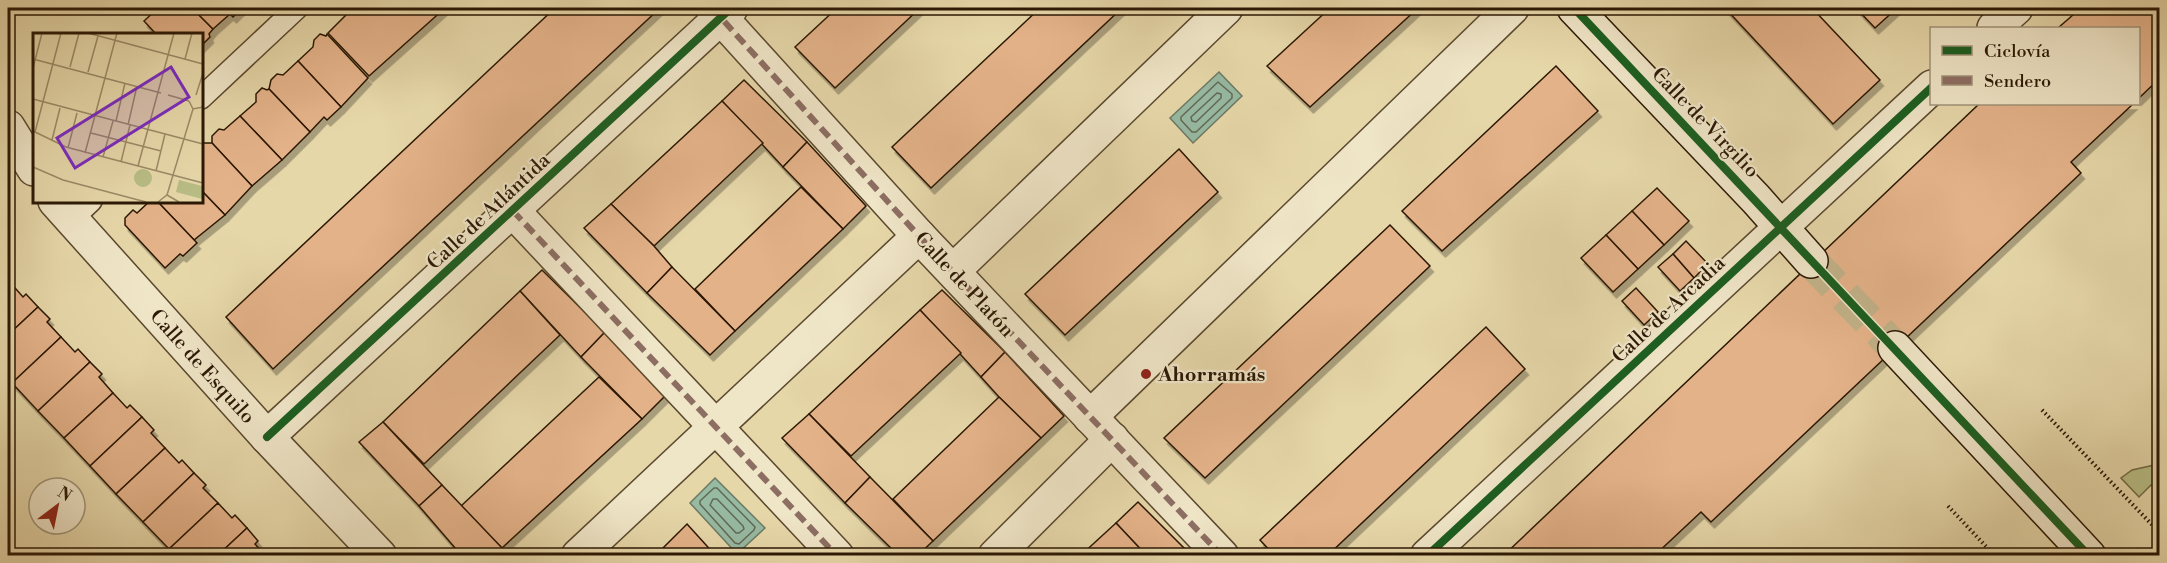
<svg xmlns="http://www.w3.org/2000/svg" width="2167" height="563" viewBox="0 0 2167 563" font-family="'Libre Bodoni',serif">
  <defs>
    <filter id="shadow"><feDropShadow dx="3.5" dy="6" stdDeviation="0" flood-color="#0004"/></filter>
  </defs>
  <rect width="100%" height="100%" fill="#e6d7a9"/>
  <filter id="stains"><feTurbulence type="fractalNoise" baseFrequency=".00333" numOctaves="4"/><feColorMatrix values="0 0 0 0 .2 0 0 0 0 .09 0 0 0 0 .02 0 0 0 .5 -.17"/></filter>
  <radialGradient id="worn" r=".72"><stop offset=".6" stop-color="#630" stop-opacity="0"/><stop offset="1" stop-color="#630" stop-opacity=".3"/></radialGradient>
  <path fill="#b8bd85" stroke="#726a45" stroke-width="1.5" d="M 2159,464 L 2159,492 L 2151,485 L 2139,497 L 2121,478 L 2132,470 Z"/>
  <g fill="#97baa3" stroke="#6c7964" stroke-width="1.5">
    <path d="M 1219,72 L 1242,96 L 1193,143 L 1170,118 Z"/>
    <path d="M 715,478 L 765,528 L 737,554 L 690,503 Z"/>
  </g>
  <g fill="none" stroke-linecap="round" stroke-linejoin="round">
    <g stroke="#616954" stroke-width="1.5">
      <path d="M 1218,82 L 1232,94 L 1232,98 L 1196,132 L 1192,132 L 1181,120 L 1181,117 Z"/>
      <path d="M 1217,93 L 1221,94 L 1221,98 L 1196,122 L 1192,121 L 1191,117 Z"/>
      <path d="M 714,488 L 717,488 L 755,527 L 754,530 L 739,544 L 735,543 L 700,504 L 700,501 Z"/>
      <path d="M 713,499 L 717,499 L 743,526 L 744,529 L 739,533 L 736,533 L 710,505 Z"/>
    </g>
  </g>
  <g fill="#e4b289" stroke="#2b1805" stroke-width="1.5" filter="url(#shadow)">
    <path d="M 158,8 L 192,8 L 213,29 L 209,34 L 210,37 L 201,46 L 201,34 L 156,34 L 144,21 Z"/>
    <path d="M 192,8 L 242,8 L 233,17 L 230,14 L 213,29 Z"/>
    <path d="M 353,8 L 445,8 L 369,76 L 328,33 Z"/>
    <path d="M 555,8 L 660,8 L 273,369 L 226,317 Z"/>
    <path d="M 837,8 L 920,8 L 835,88 L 795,47 Z"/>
    <path d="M 1040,8 L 1122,8 L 931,188 L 892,147 Z"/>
    <path d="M 1330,8 L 1418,8 L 1310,107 L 1267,66 Z"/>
    <path d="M 1725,8 L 1812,8 L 1880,80 L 1833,124 Z"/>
    <path d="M 1856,8 L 1897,8 L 1875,28 Z"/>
    <path d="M 2081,8 L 2160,8 L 2160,78 L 2138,99 L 2138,28 L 2058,28 Z"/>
    <path d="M 320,34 L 326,36 L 327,34 L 368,78 L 341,107 L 298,61 L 313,47 L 314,40 Z"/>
    <path d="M 298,61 L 341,107 L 327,120 L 324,117 L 310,132 L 269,89 L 271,80 L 277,74 L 283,75 Z"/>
    <path d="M 1556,66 L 1598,111 L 1442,251 L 1402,211 Z"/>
    <path d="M 744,80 L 807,142 L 783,167 L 722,101 Z"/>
    <path d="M 262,88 L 267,90 L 269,89 L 310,132 L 282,160 L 240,116 L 256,102 L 256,94 Z"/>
    <path d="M 722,101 L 763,143 L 654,246 L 611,204 Z"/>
    <path d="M 1979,104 L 2133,104 L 2071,162 L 2081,173 L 1711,522 L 1701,512 L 1654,556 L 1503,556 Z"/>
    <path d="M 240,116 L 282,160 L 252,186 L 212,143 L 212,136 L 219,129 L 224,130 Z"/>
    <path d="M 807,142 L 866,206 L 843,229 L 783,167 Z"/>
    <path d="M 204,143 L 212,143 L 252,186 L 225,215 L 201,190 L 201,146 Z"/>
    <path d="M 1179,149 L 1218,192 L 1065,335 L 1025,294 Z"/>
    <path d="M 801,187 L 843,229 L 735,331 L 695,289 Z"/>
    <path d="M 1657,188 L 1689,221 L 1664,245 L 1632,211 Z"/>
    <path d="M 201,190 L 225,215 L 194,240 L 157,201 L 201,201 Z"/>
    <path d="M 150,201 L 157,201 L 197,243 L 183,256 L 180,254 L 165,268 L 125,225 L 125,218 L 133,210 L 137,213 Z"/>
    <path d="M 611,204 L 654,246 L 672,267 L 647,293 L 584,228 Z"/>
    <path d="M 1632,211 L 1664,245 L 1638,269 L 1606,235 Z"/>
    <path d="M 1390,225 L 1430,266 L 1205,478 L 1164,438 Z"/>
    <path d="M 1606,235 L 1638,269 L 1613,292 L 1581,258 Z"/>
    <path d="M 1686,241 L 1708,264 L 1694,278 L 1673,254 Z"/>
    <path d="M 1673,254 L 1694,278 L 1680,291 L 1658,267 Z"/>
    <path d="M 672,267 L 735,331 L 710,355 L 647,293 Z"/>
    <path d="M 542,270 L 605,332 L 581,357 L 520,291 Z"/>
    <path d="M 8,280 L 23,297 L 26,294 L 38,307 L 8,335 Z"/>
    <path d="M 1636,288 L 1658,312 L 1644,325 L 1622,301 Z"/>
    <path d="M 942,290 L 1005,352 L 981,377 L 920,310 Z"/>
    <path d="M 520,291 L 560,335 L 424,464 L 383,422 Z"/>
    <path d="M 38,307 L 50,319 L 47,322 L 61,337 L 12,383 L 8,378 L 8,335 Z"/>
    <path d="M 920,310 L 961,353 L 851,456 L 809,414 Z"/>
    <path d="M 1486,327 L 1525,369 L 1327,556 L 1275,556 L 1260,540 Z"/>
    <path d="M 605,332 L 665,396 L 642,419 L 581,357 Z"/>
    <path d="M 61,337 L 75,352 L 78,349 L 90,362 L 38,411 L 12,383 Z"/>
    <path d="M 1005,352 L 1064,416 L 1041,438 L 999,397 L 981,377 Z"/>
    <path d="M 90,362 L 102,374 L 99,377 L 113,393 L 64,438 L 38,411 Z"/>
    <path d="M 599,377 L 642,419 L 502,548 L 461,506 Z"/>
    <path d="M 113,393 L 127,408 L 130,405 L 142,417 L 90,466 L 64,438 Z"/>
    <path d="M 999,397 L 1041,438 L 933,541 L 893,499 Z"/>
    <path d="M 809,414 L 870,477 L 845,503 L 782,438 Z"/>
    <path d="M 142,417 L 154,430 L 151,433 L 165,448 L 116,494 L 90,466 Z"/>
    <path d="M 383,422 L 442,485 L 419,506 L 359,442 Z"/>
    <path d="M 165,448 L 179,463 L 182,460 L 194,473 L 143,522 L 116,494 Z"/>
    <path d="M 194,473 L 206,485 L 203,488 L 218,503 L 169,549 L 143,522 Z"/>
    <path d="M 870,477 L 933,541 L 917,556 L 899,556 L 845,503 Z"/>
    <path d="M 442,485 L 502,548 L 495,556 L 462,556 L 419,506 Z"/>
    <path d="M 1138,502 L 1192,556 L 1147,556 L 1116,523 Z"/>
    <path d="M 218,503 L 232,518 L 235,515 L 247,528 L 217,556 L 175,556 L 169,549 Z"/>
    <path d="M 1116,523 L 1147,556 L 1080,556 Z"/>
    <path d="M 687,524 L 716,556 L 655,556 Z"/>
    <path d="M 247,528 L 258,541 L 255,544 L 266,556 L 217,556 Z"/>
  </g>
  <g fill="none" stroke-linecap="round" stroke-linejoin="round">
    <path stroke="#c1b188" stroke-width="33" stroke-dasharray="33 16" stroke-linecap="butt" d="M 1811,261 L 1895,348"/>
    <g stroke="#5a482e" stroke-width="24">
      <g id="lane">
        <path d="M 201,98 L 297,8"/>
        <path d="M 71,220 L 91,201"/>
      </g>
    </g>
    <g stroke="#5a482e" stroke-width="36">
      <g id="street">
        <path d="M 712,8 L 919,236 L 1222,556"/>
        <path d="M 1994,28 L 2016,8"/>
        <path d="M 8,127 L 34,169"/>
        <path d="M 55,201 L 267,437 L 380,556"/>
        <path d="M 513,211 L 837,556"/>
        <path d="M 953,271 L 1226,8"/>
        <path d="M 1090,417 L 1512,8"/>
        <path d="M 267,437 L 731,8"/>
        <path d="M 578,556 L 919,236"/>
        <path d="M 995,556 L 1112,439"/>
        <path d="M 1427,556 L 1932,87"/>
      </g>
    </g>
    <g stroke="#2b1805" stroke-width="36">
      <g id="secondary">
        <path d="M 1574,8 L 1756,199 L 1811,261"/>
        <path d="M 1895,348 L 2089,556"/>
      </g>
    </g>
    <g stroke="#2b1805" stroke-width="4" stroke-dasharray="1.5 3" stroke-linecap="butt">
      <path d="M 2042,410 L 2160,533"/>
      <path d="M 1948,506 L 1995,556"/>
    </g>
    <use href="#lane" stroke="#efe5c7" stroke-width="21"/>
    <use href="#street" stroke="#efe5c7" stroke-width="33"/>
    <use href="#secondary" stroke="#efe5c7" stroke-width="33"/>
    <g stroke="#8d6e63" stroke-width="6" stroke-dasharray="12 6" stroke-linecap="butt">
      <path d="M 712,8 L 919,236 L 1222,556"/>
      <path d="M 513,211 L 837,556"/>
    </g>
    <g stroke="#efe5c7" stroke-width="11">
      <g id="cycleway">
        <path d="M 1574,8 L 2089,556"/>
        <path d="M 267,437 L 731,8"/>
        <path d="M 1427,556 L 1932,87"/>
      </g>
    </g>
    <use href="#cycleway" stroke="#1b5e20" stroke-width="8"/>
  </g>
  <circle fill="#8f2418" stroke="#efe5c7" stroke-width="2" cx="1146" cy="374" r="6"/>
  <g text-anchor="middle" stroke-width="4.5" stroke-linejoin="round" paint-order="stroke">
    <g font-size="20" fill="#2b1805" stroke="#efe5c7">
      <text transform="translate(1706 122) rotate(46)" y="7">Calle de Virgilio</text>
      <text transform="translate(488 211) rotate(-43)" y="7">Calle de Atlántida</text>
      <text transform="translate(965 284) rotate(47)" y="7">Calle de Platón</text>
      <text transform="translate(1668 309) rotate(-43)" y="7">Calle de Arcadia</text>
      <text transform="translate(203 366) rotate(48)" y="7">Calle de Esquilo</text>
    </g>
    <g font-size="20" font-weight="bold" fill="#2b1805" stroke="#efe5c7" text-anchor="start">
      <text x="1158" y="381">Ahorramás</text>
    </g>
  </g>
  <g transform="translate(33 33)">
    <rect width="170" height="170" fill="#e6d7a9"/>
    <path d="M101 145a9 9 0 1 1 18 0a9 9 0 1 1-18 0ZM 146,147 L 169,153 L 169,166 L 143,159 Z" fill="#b8bd85"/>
    <path fill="none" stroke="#9b8b67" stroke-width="1.5" d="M 55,0 L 170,31M 0,26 L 128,60M 152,26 L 159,0M 37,34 L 46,0M 0,35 L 9,0M 55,39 L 65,3M 135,62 L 156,68M 163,62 L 170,40M 0,66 L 170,111M 156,68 L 160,76 L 170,74M 83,88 L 92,50M 95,92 L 104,53M 0,98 L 33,114 L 170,150M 2,99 L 28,0M 58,100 L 128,118M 19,107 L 27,75M 35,115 L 44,80M 52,120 L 84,0M 70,124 L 80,88M 88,129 L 97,92M 105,133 L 141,0M 0,134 L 30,147 L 113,169M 123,138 L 132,101M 134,162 L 160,76M 125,169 L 134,162 L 146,169"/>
    <path fill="#7b2cbf" fill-opacity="0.15" stroke="#7b2cbf" stroke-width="3" d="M 138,34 L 156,64 L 42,135 L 24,105 Z"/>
    <rect width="170" height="170" fill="none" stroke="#2b1805" stroke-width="3"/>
  </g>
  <rect width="2167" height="563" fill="none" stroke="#e6d7a9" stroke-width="30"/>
  <rect x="9" y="9" width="2149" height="545" fill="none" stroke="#2b1805" stroke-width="3"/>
  <rect x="15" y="15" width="2137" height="533" fill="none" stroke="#2b1805" stroke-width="1.5"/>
  <rect x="1930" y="27" width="210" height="78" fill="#efe5c7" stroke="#a19379" stroke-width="1.5"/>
  <rect x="1942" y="46" width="30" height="9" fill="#1b5e20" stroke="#a19379" stroke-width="1.5"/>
  <text x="1984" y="57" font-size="18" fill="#2b1805">Ciclovía</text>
  <rect x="1942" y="76" width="30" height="9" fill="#8d6e63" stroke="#a19379" stroke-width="1.5"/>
  <text x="1984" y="87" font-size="18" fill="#2b1805">Sendero</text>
  <g transform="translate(57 506) rotate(32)"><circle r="28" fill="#efe5c7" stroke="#a19379" stroke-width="1.5"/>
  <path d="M0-4.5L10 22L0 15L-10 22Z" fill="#8f2418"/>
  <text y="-9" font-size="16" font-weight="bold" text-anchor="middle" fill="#2b1805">N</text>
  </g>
  <rect width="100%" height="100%" filter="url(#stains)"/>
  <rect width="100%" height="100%" fill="url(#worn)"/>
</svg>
